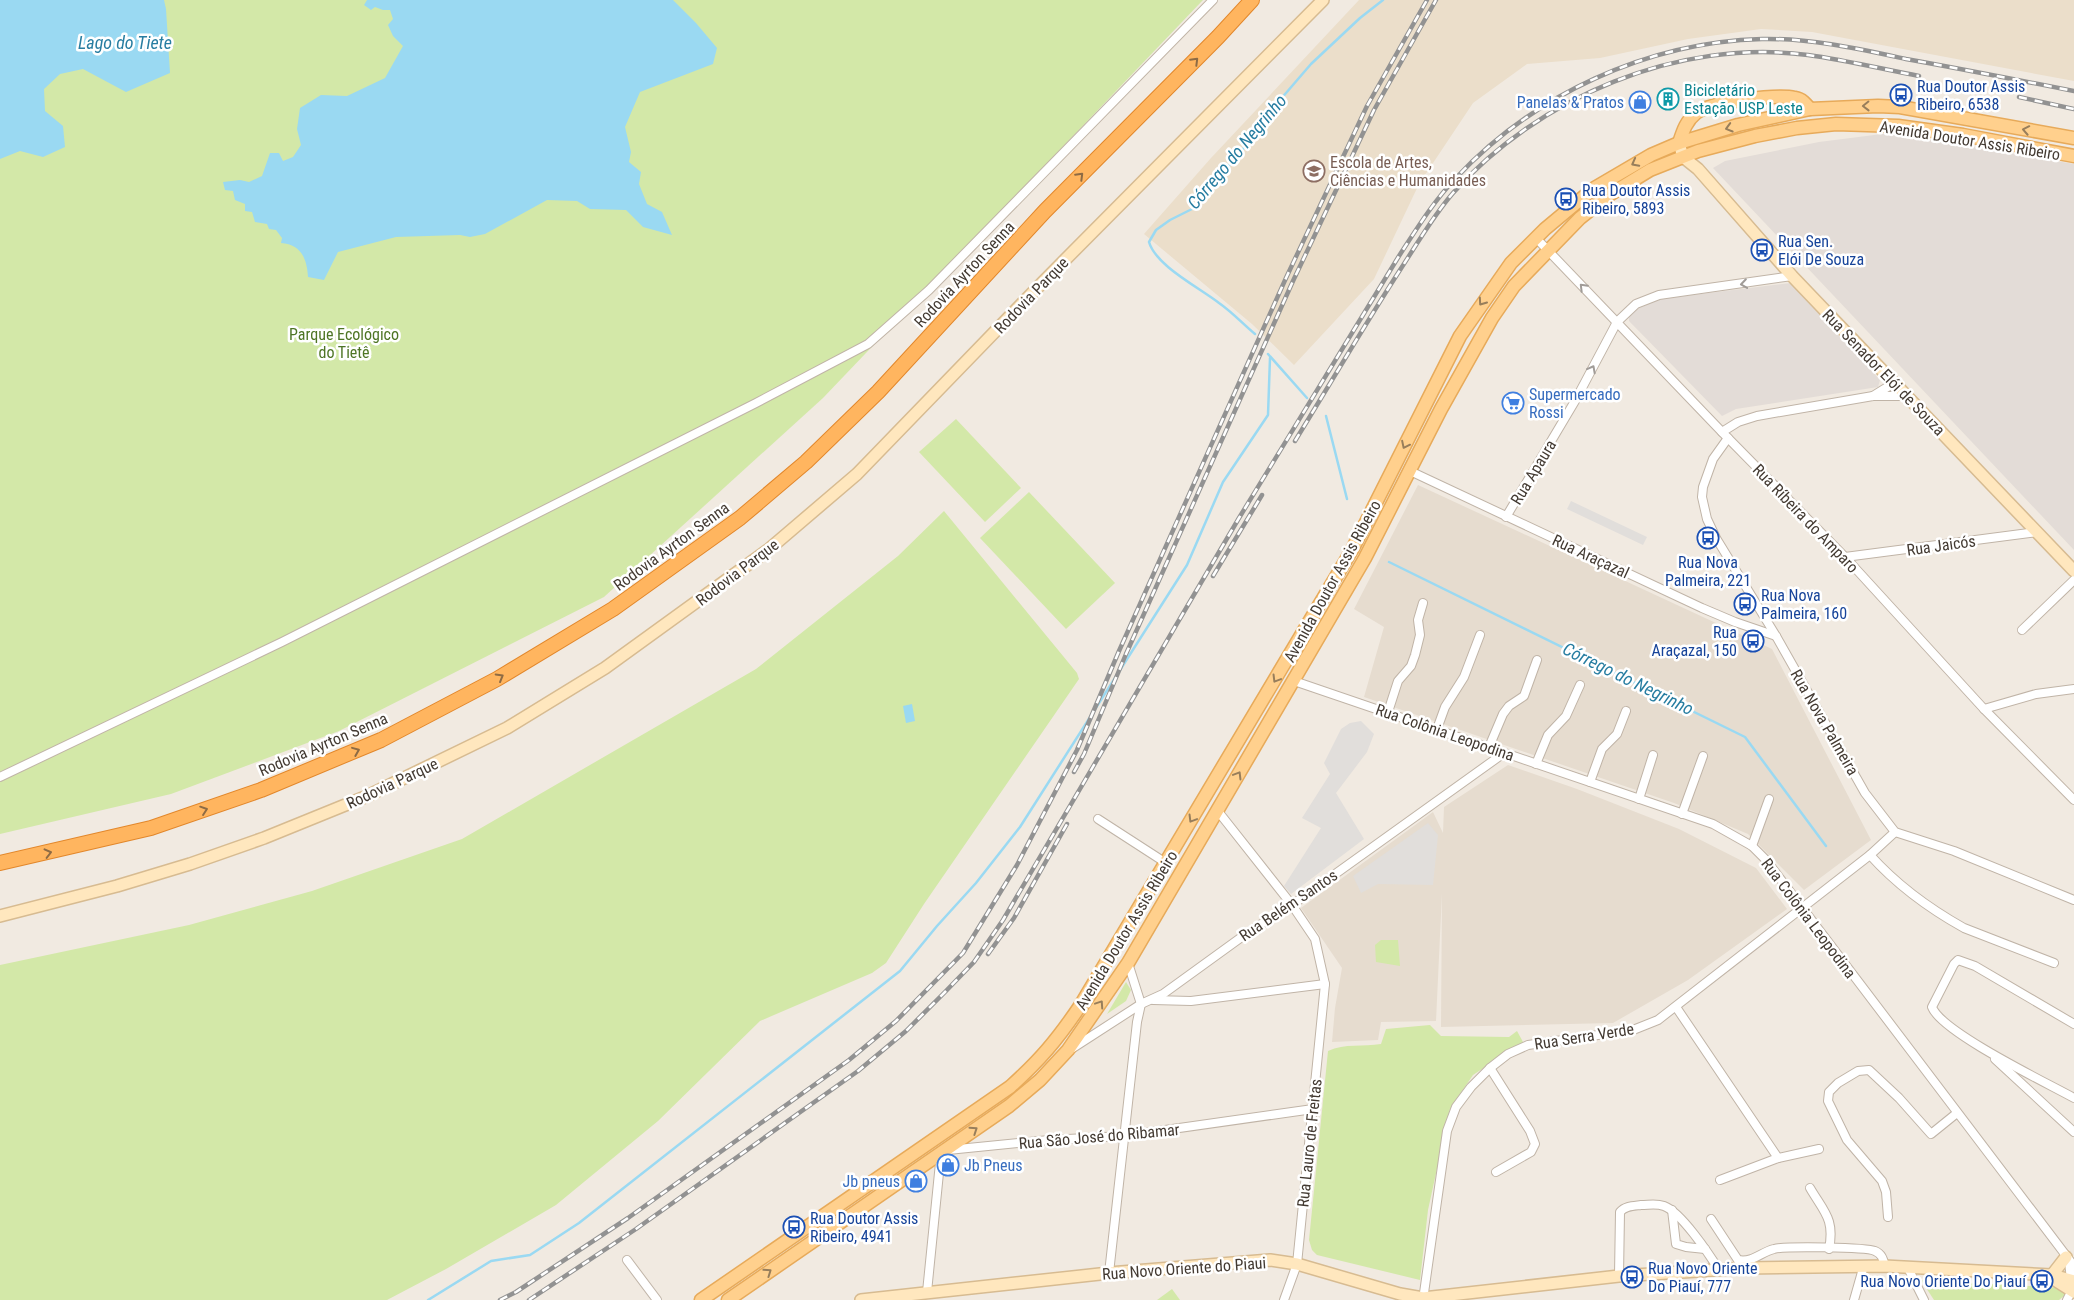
<svg xmlns="http://www.w3.org/2000/svg" width="2074" height="1300" viewBox="0 0 2074 1300" font-family="'Roboto Condensed',sans-serif">
  <rect width="100%" height="100%" fill="#f1eae1"/>
  <g fill="#e6dccf">
    <path d="M 1418,485 L 1772,649 L 1871,840 L 1804,890 L 1748,834 L 1674,803 L 1364,697 L 1384,627 L 1354,609 Z"/>
    <path d="M 1508,765 L 1577,789 L 1679,829 L 1756,868 L 1787,909 L 1688,980 L 1613,1023 L 1441,1027 L 1442,893 L 1436,1021 L 1381,1022 L 1378,1040 L 1332,1042 L 1335,1008 L 1342,968 L 1301,908 L 1433,812 L 1443,833 L 1444,807 Z"/>
  </g>
  <g fill="#e3dcd7">
    <path d="M 1890,133 L 2074,164 L 2074,550 L 1713,168 L 1725,161 L 1819,142 Z"/>
    <path d="M 1791,283 L 1880,380 L 1878,387 L 1736,409 L 1722,416 L 1629,321 L 1629,316 L 1638,309 L 1659,299 Z"/>
  </g>
  <path fill="#ebdeca" d="M 1359,0 L 2074,0 L 2074,81 L 1812,32 L 1761,29 L 1688,39 L 1600,58 L 1527,64 L 1473,103 L 1419,184 L 1374,279 L 1294,365 L 1252,324 L 1144,234 L 1211,158 Z"/>
  <g fill="#d3e8a8">
    <path d="M 0,0 L 1203,0 L 823,398 L 604,597 L 339,731 L 171,794 L 0,834 Z"/>
    <path d="M 956,419 L 1021,488 L 985,522 L 919,452 Z"/>
    <path d="M 1029,492 L 1115,583 L 1066,629 L 980,538 Z"/>
    <path d="M 944,511 L 1077,673 L 1079,679 L 924,904 L 886,963 L 872,973 L 760,1021 L 658,1121 L 556,1205 L 446,1269 L 387,1300 L 0,1300 L 0,965 L 189,925 L 312,891 L 462,839 L 756,669 L 898,556 Z"/>
    <path d="M 1381,940 L 1398,940 L 1400,966 L 1376,962 L 1375,945 Z"/>
    <path d="M 1126,982 L 1131,990 L 1126,1001 L 1107,1014 Z"/>
    <path d="M 1430,1025 L 1441,1036 L 1509,1037 L 1517,1031 L 1523,1042 L 1473,1075 L 1450,1109 L 1428,1210 L 1420,1280 L 1317,1255 L 1312,1250 L 1309,1240 L 1328,1051 C 1345,1043 1363,1047 1381,1044 L 1386,1029 Z"/>
    <path d="M 1921,1280 L 2063,1288 L 2066,1291 L 2065,1295 L 2059,1300 L 1934,1300 Z"/>
    <path d="M 1172,1289 L 1180,1300 L 1157,1300 Z"/>
  </g>
  <g fill="#e1dedb">
    <path d="M 1571,501 L 1647,537 L 1643,545 L 1567,509 Z"/>
    <path d="M 1361,721 L 1374,734 L 1367,752 L 1336,793 L 1364,839 L 1291,894 L 1284,886 L 1321,828 L 1302,818 L 1330,774 L 1324,763 L 1341,729 L 1350,723 Z"/>
    <path d="M 1428,823 L 1438,835 L 1433,885 L 1378,884 L 1361,893 L 1353,876 Z"/>
  </g>
  <g fill="#9ad9f2">
    <path d="M 0,0 L 164,0 L 166,9 L 170,73 L 126,92 L 83,69 L 60,74 L 44,89 L 45,111 L 63,126 L 65,147 L 43,157 L 20,151 L 0,159 Z"/>
    <path d="M 367,0 L 673,0 L 696,23 L 717,48 L 713,64 L 640,92 L 625,127 L 631,152 L 629,162 L 641,172 L 639,184 L 647,204 L 662,212 L 672,235 L 643,227 L 626,210 L 590,209 L 577,201 L 547,200 L 485,234 L 470,237 L 460,235 L 396,237 L 338,252 L 324,280 L 308,277 C 307,259 301,244 281,243 L 282,238 L 276,230 L 269,229 L 267,224 L 255,222 L 252,212 L 245,211 L 245,204 L 235,200 L 233,191 L 225,190 L 223,182 L 240,180 L 249,182 L 262,176 L 270,153 L 279,153 L 283,161 L 293,157 L 301,145 L 297,129 L 300,108 L 321,95 L 347,96 L 385,78 L 403,46 L 393,36 L 388,25 L 393,19 L 390,10 L 383,10 L 375,7 L 371,10 L 364,5 Z"/>
    <path d="M 912,704 L 915,721 L 906,723 L 903,706 Z"/>
  </g>
  <g fill="none" stroke-linecap="round" stroke-linejoin="round">
    <g stroke="#9ad9f2" stroke-width="2.5">
      <path d="M 1255,334 C 1243,324 1232,312 1219,303 C 1200,288 1156,266 1149,242 L 1156,230 L 1170,220 L 1192,209 L 1260,129 L 1280,100 L 1311,64 L 1360,18 L 1383,0"/>
      <path d="M 1268,354 L 1307,398"/>
      <path d="M 1326,416 L 1347,499"/>
      <path d="M 1389,562 L 1745,737 L 1826,846"/>
      <path d="M 428,1300 L 491,1261 L 530,1255 L 579,1223 L 900,971 L 937,926 L 976,883 L 1020,827 L 1187,565 L 1223,482 L 1268,415 L 1270,358"/>
    </g>
    <g stroke="#c0b4a7" stroke-width="10">
      <g id="street">
        <path d="M 1536,238 L 1722,432 L 1845,557 L 1984,709 L 2074,800"/>
        <path d="M 1873,396 L 1894,383"/>
        <path d="M 1722,432 L 1738,422 L 1757,416 L 1873,396 L 1906,396"/>
        <path d="M 1728,438 L 1713,459 L 1703,487 L 1702,497 L 1707,519 L 1716,538 L 1776,636 L 1865,793 L 1895,832 L 1954,851 L 2074,900"/>
        <path d="M 1410,471 L 1702,608 L 1735,622 L 1776,636"/>
        <path d="M 1506,517 L 1575,401 L 1617,322 L 1636,304 L 1659,295 L 1792,276"/>
        <path d="M 1845,557 L 2037,532"/>
        <path d="M 2022,630 L 2074,580"/>
        <path d="M 1294,681 L 1713,824 L 1752,846 L 1766,860 L 2074,1266"/>
        <path d="M 1984,709 L 2036,694 L 2074,689"/>
        <path d="M 1388,712 L 1398,681 L 1411,666 L 1415,655 L 1420,635 L 1418,620 L 1423,603"/>
        <path d="M 1437,729 L 1445,707 L 1464,677 L 1480,635"/>
        <path d="M 1489,747 L 1503,714 L 1509,706 L 1524,696 L 1537,660"/>
        <path d="M 1536,764 L 1548,735 L 1566,716 L 1580,685"/>
        <path d="M 0,777 L 282,642 L 756,403 L 868,344 L 929,290 L 1213,0"/>
        <path d="M 1590,782 L 1602,749 L 1617,734 L 1626,711"/>
        <path d="M 1639,799 L 1653,755"/>
        <path d="M 1217,810 L 1292,905 L 1315,939 L 1325,984 L 1297,1264 L 1284,1300"/>
        <path d="M 1682,814 L 1703,756"/>
        <path d="M 1098,819 L 1166,863"/>
        <path d="M 1752,846 L 1769,799"/>
        <path d="M 1870,855 C 1896,884 1930,909 1964,928 L 2054,963"/>
        <path d="M 1128,963 L 1141,1004"/>
        <path d="M 1153,1000 L 1191,1001 L 1325,984"/>
        <path d="M 1676,1007 L 1778,1158"/>
        <path d="M 2074,1024 L 1975,966 L 1958,960 L 1954,964 L 1932,1007 C 1941,1032 2047,1083 2074,1098"/>
        <path d="M 1073,1048 L 1141,1004 L 1163,994 L 1250,931 L 1292,905 L 1504,753"/>
        <path d="M 1995,1059 L 2074,1132"/>
        <path d="M 1490,1068 L 1530,1131 L 1535,1144 L 1531,1152 L 1496,1172"/>
        <path d="M 948,1150 L 1049,1140 L 1123,1136 L 1313,1109"/>
        <path d="M 1720,1180 L 1778,1158 L 1819,1149"/>
        <path d="M 1810,1188 C 1824,1212 1835,1219 1829,1249"/>
        <path d="M 1672,1210 L 1676,1244 L 1686,1247 L 1705,1249"/>
        <path d="M 1888,1217 L 1886,1192 L 1882,1181 L 1847,1140 L 1828,1101 L 1829,1092 L 1838,1083 L 1858,1071 L 1869,1070 L 1899,1098 L 1931,1134 L 1957,1113"/>
        <path d="M 1711,1219 L 1738,1260 C 1753,1263 1761,1252 1774,1249 C 1785,1246 1866,1247 1875,1251 C 1882,1254 1883,1259 1885,1266"/>
        <path d="M 627,1260 L 657,1300"/>
        <path d="M 1908,1268 L 1924,1300"/>
        <path d="M 1109,1273 L 1137,1022 L 1141,1004"/>
        <path d="M 1619,1276 L 1620,1212 C 1625,1206 1633,1206 1641,1205 C 1649,1205 1656,1203 1664,1206 C 1681,1212 1709,1254 1719,1270"/>
        <path d="M 927,1292 L 941,1153"/>
        <path d="M 1423,1300 L 1447,1131 L 1456,1107 L 1471,1087 L 1490,1068 L 1508,1054 L 1528,1045 L 1633,1030 L 1658,1020 L 1870,855 L 1895,832"/>
        <path d="M 1854,1300 L 1864,1265"/>
        <path d="M 2067,1300 L 2072,1290 L 2069,1261"/>
      </g>
    </g>
    <g stroke="#d7bb91" stroke-width="14">
      <g id="secondary">
        <path d="M 1679,143 L 1683,157 L 1698,169 L 1792,276 L 2074,571"/>
        <path d="M 0,916 L 117,886 L 190,864 L 264,838 L 365,797 L 507,728 L 605,668 L 768,550 L 857,474 L 1043,282 L 1323,0"/>
        <path d="M 2052,1275 L 2066,1257"/>
        <path d="M 2055,1280 L 2074,1292"/>
        <path d="M 861,1300 L 1109,1273 L 1270,1260 L 1297,1264 L 1400,1294 L 1423,1298 L 1619,1276 L 1746,1268 L 1885,1266 L 2052,1275 L 2074,1281"/>
      </g>
    </g>
    <g stroke="#e7aa5a" stroke-width="15">
      <g id="primary">
        <path d="M 1679,143 C 1683,131 1686,121 1696,113 C 1710,102 1777,94 1795,98 C 1802,99 1806,104 1810,109"/>
        <path d="M 701,1300 L 1010,1087 C 1040,1060 1057,1040 1080,1006 L 1352,550 L 1460,336 L 1511,263 L 1545,229 L 1593,189 L 1651,155 L 1679,143 L 1738,125 L 1810,109 L 1878,106 L 1900,107 L 2074,138"/>
        <path d="M 728,1300 L 1009,1106 L 1040,1080 L 1068,1050 L 1128,963 L 1365,558 L 1441,409 L 1492,318 L 1514,286 L 1580,218 L 1609,195 L 1650,170 L 1698,151 L 1755,136 L 1797,128 L 1836,124 L 1898,126 L 1963,135 L 2074,156"/>
      </g>
    </g>
    <g stroke="#e2872b" stroke-width="16">
      <path id="highway" d="M 0,863 L 151,828 L 261,790 L 381,740 L 497,679 L 613,609 L 740,518 L 806,462 L 878,392 L 1045,211 L 1218,37 L 1252,0"/>
    </g>
    <use href="#street" stroke="#fff" stroke-width="8"/>
    <use href="#secondary" stroke="#ffe7be" stroke-width="11"/>
    <use href="#primary" stroke="#ffd08d" stroke-width="12"/>
    <use href="#highway" stroke="#ffb55f" stroke-width="14"/>
    <g stroke="#929292" stroke-width="4.5">
      <g id="rail">
        <path d="M 2019,97 L 2074,109"/>
        <path d="M 1295,441 C 1330,384 1364,326 1400,270 C 1417,244 1433,216 1453,193 C 1538,97 1679,38 1808,55 C 1845,60 1882,69 1919,76"/>
        <path d="M 1213,576 L 1262,495"/>
        <path d="M 1074,772 L 1084,754 L 1126,654 L 1293,281 L 1374,110 L 1436,0"/>
        <path d="M 988,954 L 1014,918 L 1067,824"/>
        <path d="M 500,1300 L 516,1292 L 628,1218 L 849,1060 L 896,1021 L 963,953 L 1017,865 L 1077,750 L 1119,651 L 1286,278 L 1367,106 L 1427,0"/>
        <path d="M 529,1300 L 636,1229 L 858,1071 L 906,1031 L 945,992 L 974,962 L 1003,920 L 1239,518 L 1399,256 C 1416,230 1433,202 1455,179 C 1533,95 1647,42 1762,39 C 1810,38 1859,49 1906,59 C 1962,69 2018,80 2074,91"/>
      </g>
    </g>
    <use href="#rail" stroke="#fff" stroke-width="2.5" stroke-dasharray="8" stroke-linecap="butt"/>
  </g>
  <defs><path id="oneway-chevron" d="M-2-3.5L2.5 0L-2 3.5" fill="none" stroke-width="1.6" stroke-linecap="round" stroke-linejoin="round" transform="scale(1.25)"/></defs>
  <g stroke="#8e6b44">
    <use href="#oneway-chevron" transform="translate(1195 61) rotate(-45)"/>
    <use href="#oneway-chevron" transform="translate(1080 176) rotate(-45)"/>
    <use href="#oneway-chevron" transform="translate(500 677) rotate(-30)"/>
    <use href="#oneway-chevron" transform="translate(356 751) rotate(-22)"/>
    <use href="#oneway-chevron" transform="translate(204 810) rotate(-19)"/>
    <use href="#oneway-chevron" transform="translate(48 853) rotate(-14)"/>
  </g>
  <g stroke="#987e5b">
    <use href="#oneway-chevron" transform="translate(1866 106) rotate(179)"/>
    <use href="#oneway-chevron" transform="translate(1729 128) rotate(164)"/>
    <use href="#oneway-chevron" transform="translate(2026 130) rotate(-169)"/>
    <use href="#oneway-chevron" transform="translate(1635 163) rotate(152)"/>
    <use href="#oneway-chevron" transform="translate(1482 302) rotate(125)"/>
    <use href="#oneway-chevron" transform="translate(1405 445) rotate(116)"/>
    <use href="#oneway-chevron" transform="translate(1276 679) rotate(121)"/>
    <use href="#oneway-chevron" transform="translate(1238 775) rotate(-59)"/>
    <use href="#oneway-chevron" transform="translate(1192 819) rotate(121)"/>
    <use href="#oneway-chevron" transform="translate(1100 1004) rotate(-56)"/>
    <use href="#oneway-chevron" transform="translate(974 1130) rotate(-34)"/>
    <use href="#oneway-chevron" transform="translate(768 1272) rotate(-35)"/>
  </g>
  <g stroke="#a19c98">
    <use href="#oneway-chevron" transform="translate(1744 284) rotate(172)"/>
    <use href="#oneway-chevron" transform="translate(1583 287) rotate(-135)"/>
    <use href="#oneway-chevron" transform="translate(1592 369) rotate(-62)"/>
  </g>
  <defs>
    <g id="bus-ring" transform="scale(1.125)"><circle r="9.5" fill="#fff" stroke="#1a4fb4" stroke-width="1.5"/><path d="M-5-6H5V4H4V6H2V4H-2V6H-4V4H-5ZM-3.5-4V0h7V-4ZM-3.5 1.2v1.5H-2V1.2ZM2 1.2v1.5H3.5V1.2Z" fill="#1a4fb4"/></g>
    <g id="building-ring" transform="scale(1.125)"><circle r="9.5" fill="#fff" stroke="#0f9aa8" stroke-width="1.5"/><path d="M-4-6H4V6H1V3H-1V6H-4ZM-2.5-4.3h1.7v1.8h-1.7ZM.8-4.3h1.7v1.8H.8ZM-2.5-1h1.7V.8h-1.7ZM.8-1h1.7V.8H.8Z" fill="#0f9aa8"/></g>
    <g id="shop-ring" transform="scale(1.125)"><circle r="9.5" fill="#fff" stroke="#3f7fe0" stroke-width="1.5"/><path d="M-5-2.5h2.3a2.7 3.5 0 0 1 5.4 0H5L5.5 6h-11ZM-1.5-2.5h3a1.5 2.3 0 0 0-3 0Z" fill="#3f7fe0"/></g>
    <g id="university-ring" transform="scale(1.125)"><circle r="9.5" fill="#fff" stroke="#8d6e63" stroke-width="1.5"/><path d="M0-5L7-2L0 1L-7-2ZM-4 1L0 2.5L4 1V4Q0 6-4 4Z" fill="#8d6e63"/></g>
    <g id="supermarket-ring" transform="scale(1.125)"><circle r="9.5" fill="#fff" stroke="#3f7fe0" stroke-width="1.5"/><path d="M-6-5.5h2.5l.6 2H6L4.5 2H-2.5L-4.4-4H-6ZM-1.5 3.2a1.3 1.3 0 1 0 .1 0ZM3 3.2a1.3 1.3 0 1 0 .1 0Z" fill="#3f7fe0"/></g>
  </defs>
  <g fill-rule="evenodd">
    <use href="#bus-ring" x="1901" y="95"/>
    <use href="#building-ring" x="1668" y="99"/>
    <use href="#shop-ring" x="1640" y="102"/>
    <use href="#university-ring" x="1314" y="171"/>
    <use href="#bus-ring" x="1566" y="199"/>
    <use href="#bus-ring" x="1762" y="250"/>
    <use href="#supermarket-ring" x="1513" y="403"/>
    <use href="#bus-ring" x="1708" y="538"/>
    <use href="#bus-ring" x="1745" y="604"/>
    <use href="#bus-ring" x="1753" y="641"/>
    <use href="#shop-ring" x="948" y="1165"/>
    <use href="#shop-ring" x="916" y="1181"/>
    <use href="#bus-ring" x="794" y="1227"/>
    <use href="#bus-ring" x="1632" y="1277"/>
    <use href="#bus-ring" x="2042" y="1281"/>
  </g>
  <g text-anchor="middle" stroke-width="5" stroke-linejoin="round" paint-order="stroke">
    <g font-size="16" fill="#164399" stroke="#fff" text-anchor="start">
      <text x="1917" y="92">Rua Doutor Assis<tspan x="1917" dy="18">Ribeiro, 6538</tspan></text>
      <text x="1582" y="196">Rua Doutor Assis<tspan x="1582" dy="18">Ribeiro, 5893</tspan></text>
      <text x="1778" y="247">Rua Sen.<tspan x="1778" dy="18">Elói De Souza</tspan></text>
      <text x="1708" y="568" text-anchor="middle">Rua Nova<tspan x="1708" dy="18">Palmeira, 221</tspan></text>
      <text x="1761" y="601">Rua Nova<tspan x="1761" dy="18">Palmeira, 160</tspan></text>
      <text x="1737" y="638" text-anchor="end">Rua<tspan x="1737" dy="18">Araçazal, 150</tspan></text>
      <text x="810" y="1224">Rua Doutor Assis<tspan x="810" dy="18">Ribeiro, 4941</tspan></text>
      <text x="1648" y="1274">Rua Novo Oriente<tspan x="1648" dy="18">Do Piauí, 777</tspan></text>
      <text x="2026" y="1287" text-anchor="end">Rua Novo Oriente Do Piauí</text>
    </g>
    <g font-size="16" fill="#0d838f" stroke="#fff" text-anchor="start">
      <text x="1684" y="96">Bicicletário<tspan x="1684" dy="18">Estação USP Leste</tspan></text>
    </g>
    <g font-size="16" fill="#366cbe" stroke="#fff" text-anchor="end">
      <text x="1624" y="108">Panelas &amp; Pratos</text>
      <text x="1529" y="400" text-anchor="start">Supermercado<tspan x="1529" dy="18">Rossi</tspan></text>
      <text x="964" y="1171" text-anchor="start">Jb Pneus</text>
      <text x="900" y="1187">Jb pneus</text>
    </g>
    <g font-size="16" fill="#433a32" stroke="#fff">
      <text transform="translate(1970 140) rotate(9)" y="6">Avenida Doutor Assis Ribeiro</text>
      <text transform="translate(964 274) rotate(-47)" y="6">Rodovia Ayrton Senna</text>
      <text transform="translate(1031 295) rotate(-46)" y="6">Rodovia Parque</text>
      <text transform="translate(1884 372) rotate(46)" y="6">Rua Senador Elói de Souza</text>
      <text transform="translate(1533 472) rotate(-59)" y="6">Rua Apaura</text>
      <text transform="translate(1806 518) rotate(46)" y="6">Rua Ríbeira do Amparo</text>
      <text transform="translate(1941 545) rotate(-8)" y="6">Rua Jaicós</text>
      <text transform="translate(671 546) rotate(-36)" y="6">Rodovia Ayrton Senna</text>
      <text transform="translate(1591 556) rotate(25)" y="6">Rua Araçazal</text>
      <text transform="translate(737 572) rotate(-37)" y="6">Rodovia Parque</text>
      <text transform="translate(1332 581) rotate(-61)" y="6">Avenida Doutor Assis Ribeiro</text>
      <text transform="translate(1825 722) rotate(60)" y="6">Rua Nova Palmeira</text>
      <text transform="translate(1445 732) rotate(19)" y="6">Rua Colônia Leopodina</text>
      <text transform="translate(323 744) rotate(-23)" y="6">Rodovia Ayrton Senna</text>
      <text transform="translate(392 783) rotate(-25)" y="6">Rodovia Parque</text>
      <text transform="translate(1288 905) rotate(-34)" y="6">Rua Belém Santos</text>
      <text transform="translate(1809 918) rotate(53)" y="6">Rua Colônia Leopodina</text>
      <text transform="translate(1126 930) rotate(-59)" y="6">Avenida Doutor Assis Ribeiro</text>
      <text transform="translate(1584 1036) rotate(-9)" y="6">Rua Serra Verde</text>
      <text transform="translate(1099 1136) rotate(-5)" y="6">Rua São José do Ribamar</text>
      <text transform="translate(1309 1143) rotate(-84)" y="6">Rua Lauro de Freitas</text>
      <text transform="translate(1184 1268) rotate(-4)" y="6">Rua Novo Oriente do Piaui</text>
    </g>
    <g font-size="16" fill="#785e54" stroke="#fff" text-anchor="start">
      <text x="1330" y="168">Escola de Artes,<tspan x="1330" dy="18">Ciências e Humanidades</tspan></text>
    </g>
    <g font-size="16" fill="#4e7525" stroke="#fff">
      <text x="344" y="340">Parque Ecológico<tspan x="344" dy="18">do Tietê</tspan></text>
    </g>
    <g font-size="18" font-style="italic" fill="#277da1" stroke="#fff">
      <text x="125" y="49">Lago do Tiete</text>
      <text transform="translate(1237 152) rotate(-50)" y="6">Córrego do Negrinho</text>
      <text transform="translate(1628 679) rotate(26)" y="6">Córrego do Negrinho</text>
    </g>
  </g>
</svg>
